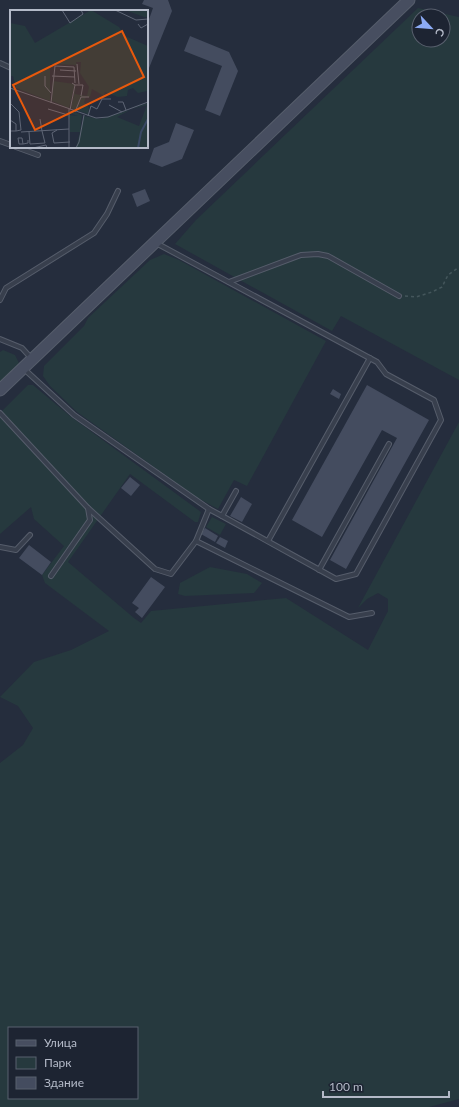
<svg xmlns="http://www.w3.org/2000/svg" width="459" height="1107" viewBox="0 0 459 1107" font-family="Lato,sans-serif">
  <rect width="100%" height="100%" fill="#252d3d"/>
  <g fill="#26393e" fill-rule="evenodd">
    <path d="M 418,8 L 459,17 L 459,380 L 341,316 L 332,331 L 175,244 L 196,220 ZM 419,16 L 443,16 L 443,40 L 419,40 Z"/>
    <path d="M 164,254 L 179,260 L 326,341 L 247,486 L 234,480 L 218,509 L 196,497 L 77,412 L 50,386 L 43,376 L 44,366 L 84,326 L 88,318 L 150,260 Z"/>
    <path d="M 3,350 L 15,355 L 19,363 L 17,366 L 0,383 L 0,352 Z"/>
    <path d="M 28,385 L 33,385 L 70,416 L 201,512 L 198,522 L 195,522 L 130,474 L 68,562 L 134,618 L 141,623 L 151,611 L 286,598 L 368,650 L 388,611 L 388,599 L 378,593 L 367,599 L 358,608 L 459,422 L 459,1099 L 429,1107 L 0,1107 L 0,763 L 23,745 L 33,728 L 18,706 L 0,697 L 34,662 L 71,650 L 109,631 L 45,583 L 42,575 L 64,546 L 34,519 L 31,507 L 0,534 L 0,413 ZM 9,1028 L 137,1028 L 137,1098 L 9,1098 Z"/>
    <path d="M 212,517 L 226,524 L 220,535 L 206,527 Z"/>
    <path d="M 210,567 L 247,574 L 262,583 L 254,593 L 185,596 L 178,594 L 180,583 Z"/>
  </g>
  <g fill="#444c5f">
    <path d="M 144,0 L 168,0 L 172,11 L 147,73 L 147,25 L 153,8 L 142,4 Z"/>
    <path d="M 190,36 L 229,52 L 238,71 L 220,116 L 205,110 L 222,66 L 184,51 Z"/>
    <path d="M 176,123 L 194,130 L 182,159 L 162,167 L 149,162 L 154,148 L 169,142 Z"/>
    <path d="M 145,189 L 150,201 L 137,207 L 132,194 Z"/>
    <path d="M 367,385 L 429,420 L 346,569 L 330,560 L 397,438 L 382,430 L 322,537 L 292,520 Z"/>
    <path d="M 333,389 L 341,394 L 339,399 L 330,394 Z"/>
    <path d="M 130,477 L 140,485 L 131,496 L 121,488 Z"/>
    <path d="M 241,497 L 252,504 L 242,522 L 230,516 Z"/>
    <path d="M 205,528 L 218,536 L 215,542 L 201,534 Z"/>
    <path d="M 220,537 L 228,541 L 225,548 L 216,543 Z"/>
    <path d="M 29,545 L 51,562 L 42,575 L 19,558 Z"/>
    <path d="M 151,577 L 165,587 L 142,618 L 135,612 L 139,608 L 132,603 Z"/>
  </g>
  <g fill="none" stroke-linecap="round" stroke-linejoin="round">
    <g stroke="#565d6b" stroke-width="6">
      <g id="lane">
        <path d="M 0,63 L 11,68"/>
        <path d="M 0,141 L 11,145"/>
        <path d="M 16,147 L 38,155"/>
        <path d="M 156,243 L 377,362 L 386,374 L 434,400 L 441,420 L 356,574 L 336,579 L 222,516"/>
        <path d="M 229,282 L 301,255 L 318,254 L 328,256 L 399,296"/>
        <path d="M 0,300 L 6,288 L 94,233 L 107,214 L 118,191"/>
        <path d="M 0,339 L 22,348 L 32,359"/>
        <path d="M 23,368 L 74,415 L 209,509 L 222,516 L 236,491"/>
        <path d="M 0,413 L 88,508 L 90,520 L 51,576"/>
        <path d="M 88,508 L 155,569 L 171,574 L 196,541 L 209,509"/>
        <path d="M 196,541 L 349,617 L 372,613"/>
        <path d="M 268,541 L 370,358"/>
        <path d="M 0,547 L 16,550 L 30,535"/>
        <path d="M 319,570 L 389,444"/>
      </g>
    </g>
    <g stroke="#565d6b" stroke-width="13">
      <path id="secondary" d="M 0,390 L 409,0"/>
    </g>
    <path stroke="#44565b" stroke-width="1.5" stroke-dasharray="3 3" stroke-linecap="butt" d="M 405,296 L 416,297 L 432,292 L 442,287 L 448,275 L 459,267"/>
    <use href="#lane" stroke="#383f4d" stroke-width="4"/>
    <use href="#secondary" stroke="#474e60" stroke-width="11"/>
  </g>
  <g transform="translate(10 10)">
    <rect width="138" height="138" fill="#252d3d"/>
    <path d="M 81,0 L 109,17 L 115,26 L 138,36 L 137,81 L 128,83 L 123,78 L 118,80 L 117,86 L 108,87 L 95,82 L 94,86 L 82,79 L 80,87 L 76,87 L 74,92 L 79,98 L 78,104 L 61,98 L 66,75 L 65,84 L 77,86 L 79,77 L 70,63 L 71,52 L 66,52 L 67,55 L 40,54 L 40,91 L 6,78 L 3,66 L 0,66 L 0,13 L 15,16 L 25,33 ZM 115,0 L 138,0 L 138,7 L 134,7 ZM 43,71 L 65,74 L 59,98 L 42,91 ZM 138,93 L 137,138 L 66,138 L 74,106 L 90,109 L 120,100 L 107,107 L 129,116 L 137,95 L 121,99 ZM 60,100 L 72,105 L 70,122 L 60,122 L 59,105 L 68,106 L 59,103 Z" fill="#26393e"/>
    <path fill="none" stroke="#394764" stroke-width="2" d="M 128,138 L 131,122 L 138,109"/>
    <path fill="none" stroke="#5e6575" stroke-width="1" d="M 52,0 L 60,13 L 73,4 L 71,0M 105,0 L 126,10 L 138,9M 128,14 L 131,18 L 138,14M 67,54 L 69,74M 50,60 L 66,61M 35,66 L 35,76 L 41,83M 42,66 L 65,67M 65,75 L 73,75 L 71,86M 0,78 L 86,108 L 98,107 L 138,92M 108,92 L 113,92 L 116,100M 0,93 L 9,102 L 11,120 L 6,121M 41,93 L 45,56 L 64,57 L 65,73M 99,95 L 112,102M 38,99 L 58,105M 60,100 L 65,75 L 62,73M 65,102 L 71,87 L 79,87M 78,106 L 81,96 L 87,99 L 92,89 L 101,89M 30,109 L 32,121M 0,110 L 6,114 L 6,121 L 0,121M 47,120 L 42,123 L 44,133 L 60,132M 11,122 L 59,119 L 59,99M 19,122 L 20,134 L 35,133 L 32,121M 13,134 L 12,128 L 8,128 L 9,134 L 13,134 L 18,133 L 18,130M 23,138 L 36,135 L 37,138M 59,138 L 59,119M 66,138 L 69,132 L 74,105"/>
    <path fill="#e8590c" fill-opacity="0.15" stroke="#e8590c" stroke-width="2" d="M 112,21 L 134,67 L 25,120 L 3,75 Z"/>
    <rect width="138" height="138" fill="none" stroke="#b4bac8" stroke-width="2"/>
  </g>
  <rect x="8" y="1027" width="130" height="72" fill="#1d2432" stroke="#59606e"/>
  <rect x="16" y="1040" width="20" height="6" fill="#474e60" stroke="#59606e"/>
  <text x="44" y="1047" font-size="12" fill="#b4bac8">Улица</text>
  <rect x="16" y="1057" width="20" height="12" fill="#26393e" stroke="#59606e"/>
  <text x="44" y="1067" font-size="12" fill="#b4bac8">Парк</text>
  <rect x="16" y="1077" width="20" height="12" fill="#444c5f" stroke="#59606e"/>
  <text x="44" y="1087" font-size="12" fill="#b4bac8">Здание</text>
  <g transform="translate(431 28) rotate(116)"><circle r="19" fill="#1d2432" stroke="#59606e"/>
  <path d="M0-3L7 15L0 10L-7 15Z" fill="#8cabf5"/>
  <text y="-6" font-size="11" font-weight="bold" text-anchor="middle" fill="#b4bac8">С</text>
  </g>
  <path d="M323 1091v6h126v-6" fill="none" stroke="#b4bac8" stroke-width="2"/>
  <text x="329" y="1091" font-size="12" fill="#b4bac8" stroke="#1d2432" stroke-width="3" paint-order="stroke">100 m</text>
</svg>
